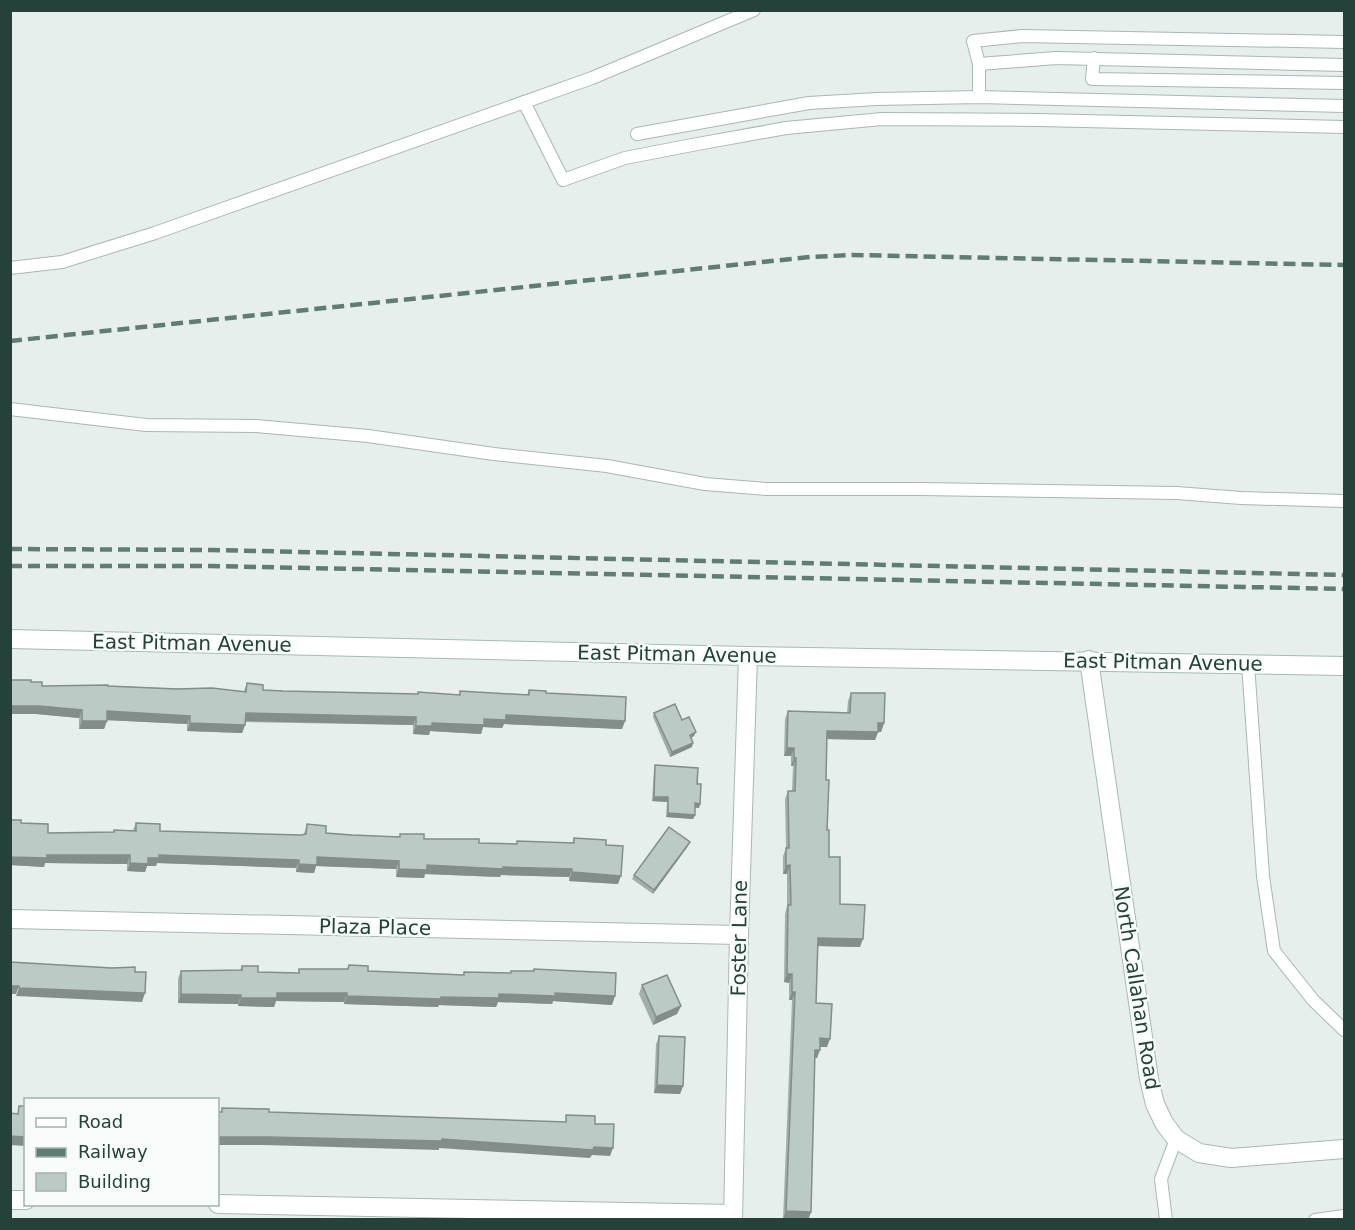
<svg xmlns="http://www.w3.org/2000/svg" width="1355" height="1230" viewBox="0 0 1355 1230" font-family="'DejaVu Sans',sans-serif">
  <rect width="100%" height="100%" fill="#e6efeb"/>
  <g fill="none" stroke-linecap="round" stroke-linejoin="round">
    <g stroke="#a8b8b2" stroke-width="14">
      <g id="lane">
        <path d="M 1094,58 L 1092,79 L 1344,83"/>
        <path d="M 979,64 L 1056,58 L 1344,65"/>
        <path d="M 979,97 L 979,64 L 973,41 L 1022,36 L 1344,42"/>
        <path d="M 524,102 L 563,180 L 625,158 L 692,145 L 786,128 L 882,119 L 1039,120 L 1344,127"/>
        <path d="M 637,134 L 809,103 L 877,99 L 979,97 L 1344,106"/>
        <path d="M 10,268 L 62,262 L 155,233 L 592,78 L 754,10"/>
        <path d="M 10,409 L 146,425 L 256,426 L 368,436 L 494,454 L 607,466 L 705,484 L 766,489 L 920,489 L 1177,493 L 1241,498 L 1344,501"/>
        <path d="M 1248,664 L 1263,876 L 1274,951 L 1313,1000 L 1344,1030"/>
        <path d="M 1166,1220 L 1161,1179 L 1176,1139"/>
        <path d="M 1315,1220 L 1344,1216"/>
      </g>
    </g>
    <g stroke="#a8b8b2" stroke-width="20">
      <g id="street">
        <path d="M 1089,660 L 1149,1079 L 1155,1104 L 1164,1123 L 1176,1139 L 1199,1153 L 1231,1158 L 1344,1149"/>
        <path d="M 10,919 L 739,935"/>
        <path d="M 10,1200 L 26,1200"/>
        <path d="M 218,1204 L 733,1214"/>
        <path d="M 733,1220 L 739,935 L 748,656"/>
      </g>
    </g>
    <g stroke="#a4bbb3" stroke-width="20">
      <path id="secondary" d="M 10,639 L 748,656 L 1344,666"/>
    </g>
    <use href="#lane" stroke="#fff" stroke-width="12"/>
    <use href="#street" stroke="#fff" stroke-width="18"/>
    <use href="#secondary" stroke="#fff" stroke-width="18"/>
    <g stroke="#5f7d75" stroke-width="4.5" stroke-dasharray="12 6" stroke-linecap="butt">
      <path d="M 10,341 L 810,257 L 852,255 L 1344,265"/>
      <path d="M 10,549 L 212,550 L 1344,575"/>
      <path d="M 10,566 L 210,566 L 1344,589"/>
    </g>
  </g>
  <g fill="#a1aea9">
    <path d="M 31,682 L 42,686 L 108,686 L 244,691 L 247,683 L 263,690 L 283,691 L 459,695 L 460,691 L 527,695 L 529,690 L 546,693 L 625,721 L 622,729 L 504,724 L 502,728 L 483,727 L 481,734 L 430,731 L 429,735 L 413,734 L 413,725 L 246,722 L 242,733 L 187,731 L 187,724 L 107,720 L 104,729 L 79,729 L 79,718 L 36,714 Z"/>
    <path d="M 851,693 L 884,723 L 881,732 L 878,732 L 875,740 L 827,739 L 826,780 L 829,857 L 840,904 L 860,947 L 818,946 L 816,1003 L 827,1047 L 820,1047 L 817,1058 L 815,1058 L 811,1212 L 808,1220 L 783,1219 L 792,1000 L 789,1000 L 789,983 L 784,982 L 785,914 L 787,906 L 787,874 L 783,874 L 783,856 L 786,848 L 785,799 L 788,791 L 792,791 L 793,766 L 791,766 L 791,756 L 784,756 L 785,719 L 788,711 L 847,713 L 848,701 Z"/>
    <path d="M 654,713 L 682,720 L 694,736 L 691,738 L 692,747 L 670,757 L 653,717 Z"/>
    <path d="M 655,765 L 697,784 L 700,804 L 699,808 L 695,808 L 695,815 L 693,819 L 666,817 L 667,802 L 652,801 L 654,770 Z"/>
    <path d="M 10,820 L 21,823 L 48,833 L 113,832 L 114,830 L 133,830 L 136,823 L 160,831 L 301,835 L 304,834 L 307,824 L 326,833 L 352,835 L 399,837 L 400,834 L 424,839 L 479,843 L 516,844 L 517,841 L 572,843 L 574,838 L 606,845 L 618,884 L 569,881 L 569,877 L 501,875 L 500,877 L 425,874 L 424,878 L 396,877 L 396,869 L 316,866 L 314,873 L 296,872 L 296,868 L 157,863 L 156,866 L 147,866 L 145,872 L 127,871 L 127,864 L 45,863 L 44,867 L 10,865 Z"/>
    <path d="M 688,846 L 653,894 L 632,879 L 634,875 Z"/>
    <path d="M 349,965 L 368,971 L 463,975 L 464,972 L 510,973 L 511,971 L 612,1005 L 553,1001 L 552,1004 L 498,1002 L 496,1007 L 439,1005 L 438,1007 L 344,1004 L 344,1002 L 276,1001 L 274,1007 L 238,1006 L 238,1004 L 178,1003 L 178,979 L 181,971 L 240,970 L 242,966 L 258,972 L 298,973 L 299,969 L 347,969 Z"/>
    <path d="M 642,985 L 677,1014 L 653,1025 L 639,994 Z"/>
    <path d="M 659,1036 L 683,1086 L 680,1094 L 654,1093 L 656,1044 Z"/>
  </g>
  <g fill="#838d89">
    <path d="M 10,706 L 39,706 L 82,710 L 79,718 L 36,714 L 10,714 Z"/>
    <path d="M 107,711 L 190,716 L 187,724 L 104,720 Z"/>
    <path d="M 246,713 L 416,717 L 413,725 L 243,721 Z"/>
    <path d="M 506,715 L 625,721 L 622,729 L 504,724 L 502,728 L 483,727 L 481,734 L 430,731 L 429,735 L 413,734 L 416,726 L 432,723 L 484,719 Z"/>
    <path d="M 82,721 L 107,721 L 104,729 L 79,729 Z"/>
    <path d="M 190,723 L 245,725 L 242,733 L 187,731 Z"/>
    <path d="M 878,723 L 884,723 L 881,732 L 875,731 Z"/>
    <path d="M 827,731 L 878,732 L 875,740 L 824,739 Z"/>
    <path d="M 696,732 L 694,736 L 688,739 L 690,735 Z"/>
    <path d="M 693,743 L 692,747 L 670,757 L 672,752 Z"/>
    <path d="M 787,748 L 794,748 L 791,756 L 784,756 Z"/>
    <path d="M 794,758 L 796,758 L 793,766 L 791,766 Z"/>
    <path d="M 654,797 L 668,797 L 667,802 L 652,801 Z"/>
    <path d="M 695,803 L 700,804 L 699,808 L 694,807 Z"/>
    <path d="M 668,813 L 695,815 L 693,819 L 666,817 Z"/>
    <path d="M 690,842 L 688,846 L 653,894 L 654,890 Z"/>
    <path d="M 47,855 L 130,855 L 127,864 L 45,863 L 44,867 L 10,865 L 10,857 Z"/>
    <path d="M 159,855 L 299,860 L 296,868 L 157,863 L 156,866 L 147,866 L 145,872 L 127,871 L 130,863 Z"/>
    <path d="M 317,857 L 399,861 L 396,869 L 316,866 L 314,873 L 296,872 L 299,864 Z"/>
    <path d="M 427,865 L 503,867 L 572,869 L 569,877 L 501,875 L 500,877 L 425,874 L 424,878 L 396,877 L 399,869 Z"/>
    <path d="M 790,865 L 787,874 L 783,874 L 786,866 Z"/>
    <path d="M 572,872 L 621,876 L 618,884 L 569,881 Z"/>
    <path d="M 818,938 L 863,939 L 860,947 L 815,946 Z"/>
    <path d="M 787,974 L 792,974 L 789,983 L 784,982 Z"/>
    <path d="M 10,986 L 19,986 L 16,994 L 10,994 Z"/>
    <path d="M 19,988 L 145,993 L 142,1002 L 16,996 Z"/>
    <path d="M 792,992 L 795,992 L 792,1000 L 789,1000 Z"/>
    <path d="M 277,993 L 347,993 L 344,1002 L 276,1001 L 274,1007 L 238,1006 L 241,998 Z"/>
    <path d="M 555,993 L 615,996 L 612,1005 L 553,1001 L 552,1004 L 498,1002 L 496,1007 L 439,1005 L 438,1007 L 344,1004 L 347,996 L 441,997 Z"/>
    <path d="M 181,994 L 241,995 L 238,1004 L 178,1003 Z"/>
    <path d="M 681,1006 L 677,1014 L 653,1025 L 656,1017 Z"/>
    <path d="M 820,1038 L 830,1039 L 827,1047 L 817,1047 Z"/>
    <path d="M 815,1050 L 820,1050 L 817,1058 L 812,1058 Z"/>
    <path d="M 657,1085 L 683,1086 L 680,1094 L 654,1093 Z"/>
    <path d="M 10,1136 L 26,1137 L 26,1146 L 10,1145 Z"/>
    <path d="M 218,1137 L 268,1137 L 442,1139 L 613,1148 L 610,1156 L 592,1155 L 590,1158 L 439,1148 L 439,1150 L 265,1145 L 218,1145 Z"/>
    <path d="M 786,1211 L 811,1212 L 808,1220 L 783,1219 Z"/>
  </g>
  <g fill="#bbcac4" stroke="#838d89" stroke-width="1.5">
    <path d="M 10,680 L 31,680 L 31,682 L 42,682 L 42,686 L 108,685 L 108,686 L 177,689 L 212,688 L 246,692 L 247,683 L 263,685 L 263,690 L 283,691 L 418,694 L 418,692 L 460,695 L 460,691 L 529,695 L 529,690 L 546,691 L 546,693 L 626,697 L 625,721 L 506,715 L 506,720 L 484,719 L 484,725 L 432,723 L 432,726 L 416,726 L 416,717 L 246,713 L 245,725 L 190,723 L 190,716 L 107,711 L 107,721 L 82,721 L 82,710 L 39,706 L 10,706 Z"/>
    <path d="M 851,693 L 885,693 L 884,723 L 878,723 L 878,732 L 827,731 L 826,780 L 829,780 L 827,830 L 829,830 L 829,857 L 840,857 L 840,904 L 865,905 L 863,939 L 818,938 L 816,1003 L 832,1004 L 830,1039 L 820,1038 L 820,1050 L 815,1050 L 811,1212 L 786,1211 L 795,992 L 792,992 L 792,974 L 787,974 L 788,905 L 791,905 L 790,865 L 786,866 L 786,848 L 789,848 L 788,791 L 795,791 L 796,758 L 794,758 L 794,748 L 787,748 L 788,711 L 850,713 Z"/>
    <path d="M 675,704 L 682,720 L 689,717 L 696,732 L 690,735 L 693,743 L 672,752 L 654,713 Z"/>
    <path d="M 655,765 L 698,768 L 697,784 L 701,784 L 700,804 L 695,803 L 695,815 L 668,813 L 668,797 L 654,797 Z"/>
    <path d="M 10,820 L 21,820 L 21,823 L 48,824 L 48,833 L 114,832 L 114,830 L 136,831 L 136,823 L 160,824 L 160,831 L 301,835 L 306,834 L 307,824 L 326,826 L 326,833 L 352,835 L 400,837 L 400,834 L 424,834 L 424,839 L 479,839 L 479,843 L 517,844 L 517,841 L 574,843 L 574,838 L 606,840 L 606,845 L 623,846 L 621,876 L 572,872 L 572,869 L 503,867 L 503,869 L 427,865 L 427,870 L 399,869 L 399,861 L 317,857 L 317,865 L 299,864 L 299,860 L 159,855 L 159,858 L 148,858 L 148,864 L 130,863 L 130,855 L 47,855 L 47,858 L 10,857 Z"/>
    <path d="M 669,827 L 690,842 L 654,890 L 634,875 Z"/>
    <path d="M 10,962 L 112,968 L 135,967 L 135,972 L 146,972 L 145,993 L 19,988 L 19,986 L 10,986 Z"/>
    <path d="M 349,965 L 368,966 L 368,971 L 464,975 L 464,972 L 511,973 L 511,971 L 534,971 L 534,969 L 616,973 L 615,996 L 555,993 L 555,996 L 499,994 L 499,998 L 441,997 L 441,999 L 347,996 L 347,993 L 277,993 L 277,998 L 241,998 L 241,995 L 181,994 L 181,971 L 242,970 L 242,966 L 258,966 L 258,972 L 299,973 L 299,969 L 348,969 Z"/>
    <path d="M 667,975 L 681,1006 L 656,1017 L 642,985 Z"/>
    <path d="M 659,1036 L 685,1037 L 683,1086 L 657,1085 Z"/>
    <path d="M 19,1106 L 26,1106 L 26,1137 L 10,1136 L 10,1113 L 18,1114 Z"/>
    <path d="M 222,1108 L 269,1109 L 269,1112 L 566,1122 L 566,1115 L 595,1116 L 595,1124 L 614,1124 L 613,1148 L 594,1147 L 593,1150 L 442,1139 L 442,1141 L 268,1137 L 218,1137 L 218,1112 L 222,1112 Z"/>
  </g>
  <g text-anchor="middle" stroke-width="4.5" stroke-linejoin="round" paint-order="stroke">
    <g font-size="20" fill="#24423a" stroke="#f7fbf9">
      <text transform="translate(192 643) rotate(1)" y="7">East Pitman Avenue</text>
      <text transform="translate(677 654) rotate(1)" y="7">East Pitman Avenue</text>
      <text transform="translate(1163 662) rotate(1)" y="7">East Pitman Avenue</text>
      <text transform="translate(375 927) rotate(1)" y="7">Plaza Place</text>
      <text transform="translate(739 938) rotate(-89)" y="7">Foster Lane</text>
      <text transform="translate(1137 988) rotate(81)" y="7">North Callahan Road</text>
    </g>
  </g>
  <rect width="1355" height="1230" fill="none" stroke="#24423a" stroke-width="24"/>
  <rect x="24" y="1098" width="195" height="108" fill="#f7fbf9" stroke="#a3b1ad" stroke-width="1.5"/>
  <rect x="36" y="1118" width="30" height="9" fill="#ffffff" stroke="#a3b1ad" stroke-width="1.5"/>
  <text x="78" y="1128" font-size="18" fill="#24423a">Road</text>
  <rect x="36" y="1148" width="30" height="9" fill="#5f7d75" stroke="#a3b1ad" stroke-width="1.5"/>
  <text x="78" y="1158" font-size="18" fill="#24423a">Railway</text>
  <rect x="36" y="1173" width="30" height="18" fill="#bbcac4" stroke="#a3b1ad" stroke-width="1.5"/>
  <text x="78" y="1188" font-size="18" fill="#24423a">Building</text>
</svg>
